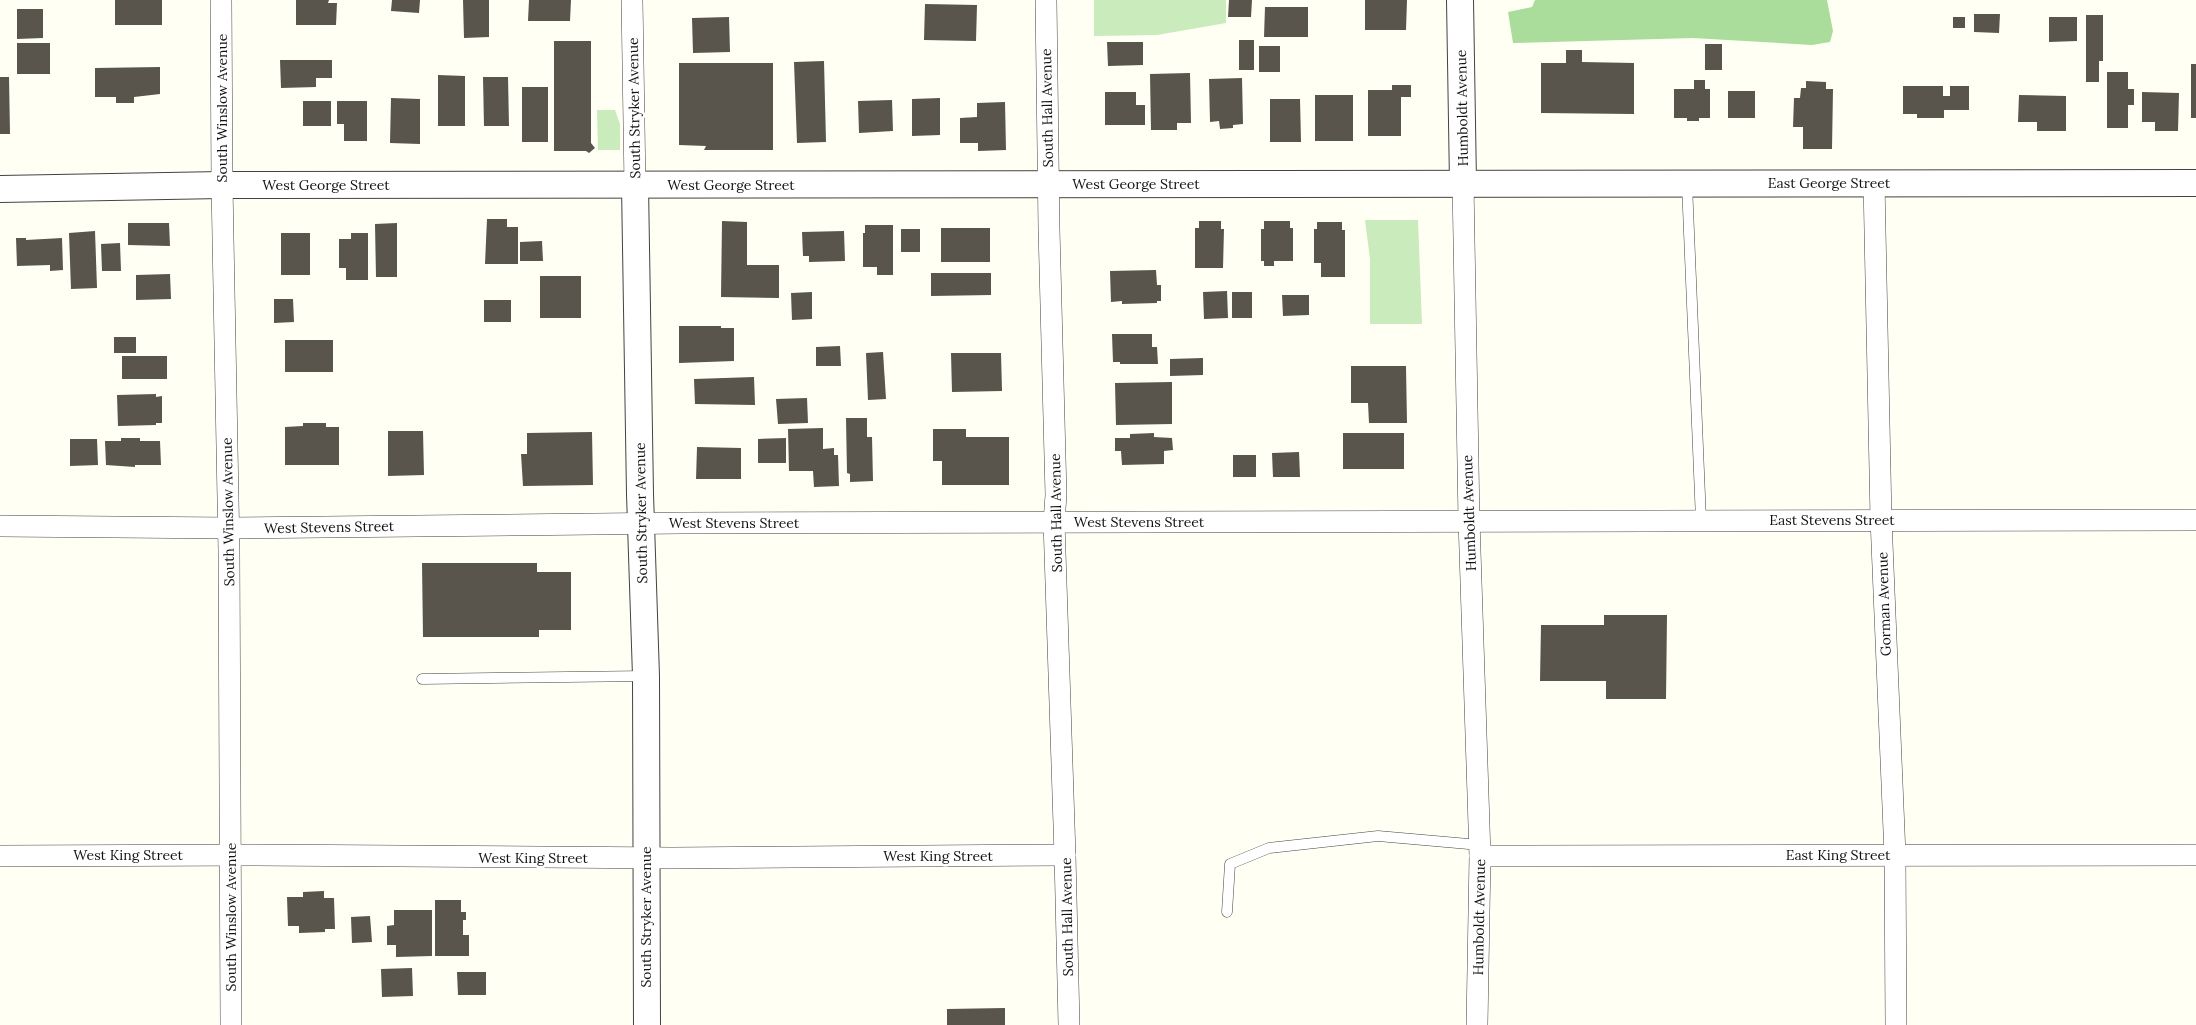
<svg xmlns="http://www.w3.org/2000/svg" width="2196" height="1025" viewBox="0 0 2196 1025" font-family="Lora,serif">
  <rect width="100%" height="100%" fill="#fffff3"/>
  <g fill="#caebbc">
    <path d="M 1094,0 L 1226,0 L 1226,23 L 1157,35 L 1094,36 Z"/>
    <path d="M 597,110 L 615,110 L 620,124 L 620,150 L 598,150 Z"/>
    <path d="M 1365,220 L 1418,220 L 1422,324 L 1370,324 L 1370,259 Z"/>
  </g>
  <path fill="#aadc9b" d="M 1535,0 L 1827,0 L 1833,31 L 1830,42 L 1812,45 L 1693,38 L 1513,43 L 1508,12 L 1532,7 Z"/>
  <g fill="#59544c">
    <rect x="115" y="0" width="47" height="25"/>
    <path d="M 296,0 L 329,0 L 328,3 L 337,3 L 336,25 L 296,25 Z"/>
    <path d="M 392,0 L 420,0 L 419,13 L 391,11 Z"/>
    <path d="M 463,0 L 489,0 L 489,37 L 464,38 Z"/>
    <path d="M 529,0 L 571,0 L 570,21 L 528,21 Z"/>
    <path d="M 1229,0 L 1252,0 L 1251,17 L 1228,17 Z"/>
    <path d="M 1365,0 L 1407,0 L 1406,30 L 1365,30 Z"/>
    <path d="M 925,4 L 977,5 L 976,41 L 924,40 Z"/>
    <path d="M 1265,7 L 1308,7 L 1308,37 L 1264,37 Z"/>
    <path d="M 17,9 L 43,9 L 43,38 L 17,39 Z"/>
    <path d="M 1974,14 L 2000,14 L 1999,33 L 1974,32 Z"/>
    <path d="M 2086,15 L 2103,15 L 2103,61 L 2099,61 L 2099,82 L 2086,82 Z"/>
    <path d="M 729,17 L 730,52 L 693,53 L 692,18 Z"/>
    <rect x="1953" y="17" width="12" height="11"/>
    <path d="M 2049,17 L 2077,17 L 2077,41 L 2049,42 Z"/>
    <rect x="1239" y="40" width="15" height="30"/>
    <path d="M 554,41 L 591,41 L 591,143 L 595,148 L 589,153 L 586,151 L 554,151 Z"/>
    <path d="M 1107,42 L 1143,42 L 1143,65 L 1108,66 Z"/>
    <rect x="17" y="43" width="33" height="31"/>
    <rect x="1705" y="44" width="17" height="26"/>
    <rect x="1259" y="46" width="21" height="26"/>
    <path d="M 1566,50 L 1582,50 L 1582,62 L 1634,63 L 1634,114 L 1541,113 L 1541,63 L 1566,63 Z"/>
    <path d="M 280,60 L 332,60 L 332,78 L 316,78 L 316,87 L 281,88 Z"/>
    <path d="M 824,61 L 826,142 L 797,143 L 794,62 Z"/>
    <path d="M 679,63 L 773,63 L 773,150 L 704,150 L 706,146 L 679,145 Z"/>
    <rect x="2191" y="64" width="5" height="54"/>
    <path d="M 160,67 L 160,94 L 134,97 L 134,103 L 116,103 L 116,97 L 95,97 L 95,68 Z"/>
    <path d="M 2107,72 L 2128,72 L 2128,89 L 2134,89 L 2134,105 L 2128,105 L 2128,128 L 2107,128 Z"/>
    <path d="M 1190,73 L 1191,123 L 1177,123 L 1177,130 L 1151,130 L 1150,74 Z"/>
    <path d="M 438,75 L 465,76 L 465,126 L 438,126 Z"/>
    <path d="M 0,77 L 9,77 L 10,134 L 0,134 Z"/>
    <path d="M 483,77 L 508,77 L 509,126 L 484,126 Z"/>
    <path d="M 1242,78 L 1243,124 L 1233,125 L 1233,128 L 1220,129 L 1219,121 L 1210,122 L 1209,79 Z"/>
    <path d="M 1694,80 L 1705,80 L 1705,89 L 1710,89 L 1710,118 L 1699,118 L 1699,121 L 1687,121 L 1687,118 L 1674,118 L 1674,89 L 1694,89 Z"/>
    <path d="M 1806,81 L 1826,82 L 1826,89 L 1833,89 L 1832,149 L 1803,149 L 1803,127 L 1793,127 L 1794,98 L 1800,98 L 1801,88 L 1806,88 Z"/>
    <path d="M 1392,85 L 1411,85 L 1411,97 L 1401,97 L 1401,136 L 1368,136 L 1368,90 L 1392,90 Z"/>
    <path d="M 1903,86 L 1943,86 L 1943,96 L 1950,96 L 1950,86 L 1969,86 L 1969,110 L 1944,110 L 1944,118 L 1917,118 L 1917,114 L 1903,114 Z"/>
    <rect x="522" y="87" width="26" height="55"/>
    <rect x="1728" y="91" width="27" height="27"/>
    <path d="M 1105,92 L 1136,92 L 1136,105 L 1145,105 L 1145,125 L 1105,125 Z"/>
    <path d="M 2142,92 L 2179,93 L 2178,131 L 2155,131 L 2155,122 L 2142,122 Z"/>
    <rect x="1315" y="95" width="38" height="46"/>
    <path d="M 2019,95 L 2066,96 L 2066,131 L 2037,131 L 2037,122 L 2018,122 Z"/>
    <path d="M 391,98 L 420,99 L 420,144 L 390,143 Z"/>
    <path d="M 940,98 L 940,135 L 912,136 L 912,99 Z"/>
    <path d="M 1270,99 L 1300,99 L 1301,142 L 1270,142 Z"/>
    <path d="M 892,100 L 893,131 L 859,133 L 858,101 Z"/>
    <rect x="303" y="101" width="28" height="25"/>
    <path d="M 337,101 L 367,101 L 367,141 L 344,141 L 344,124 L 337,124 Z"/>
    <path d="M 1005,102 L 1006,150 L 978,151 L 978,143 L 960,143 L 960,118 L 977,117 L 977,103 Z"/>
    <path d="M 487,219 L 507,219 L 507,227 L 518,227 L 518,264 L 485,264 Z"/>
    <path d="M 722,221 L 747,222 L 747,265 L 779,265 L 779,298 L 721,297 Z"/>
    <path d="M 1199,221 L 1221,221 L 1221,229 L 1224,229 L 1223,268 L 1195,268 L 1195,228 L 1199,228 Z"/>
    <path d="M 1264,221 L 1290,221 L 1290,228 L 1293,228 L 1293,261 L 1274,261 L 1274,266 L 1264,266 L 1264,261 L 1261,261 L 1261,229 L 1264,229 Z"/>
    <path d="M 1317,222 L 1342,222 L 1342,230 L 1345,230 L 1345,277 L 1321,277 L 1321,263 L 1314,263 L 1314,229 L 1317,229 Z"/>
    <path d="M 128,223 L 169,223 L 170,246 L 128,245 Z"/>
    <path d="M 397,223 L 397,277 L 376,277 L 375,224 Z"/>
    <path d="M 865,225 L 893,225 L 893,275 L 877,275 L 877,267 L 863,267 L 863,233 L 865,233 Z"/>
    <rect x="941" y="228" width="49" height="34"/>
    <rect x="901" y="229" width="19" height="23"/>
    <path d="M 95,231 L 97,288 L 71,289 L 69,233 Z"/>
    <path d="M 844,231 L 845,261 L 809,262 L 809,256 L 803,256 L 802,232 Z"/>
    <rect x="281" y="233" width="29" height="42"/>
    <path d="M 351,233 L 368,233 L 368,280 L 346,280 L 346,268 L 339,268 L 339,239 L 351,239 Z"/>
    <path d="M 16,238 L 26,238 L 26,240 L 62,238 L 63,270 L 50,271 L 50,265 L 17,266 Z"/>
    <path d="M 542,241 L 543,261 L 520,261 L 520,242 Z"/>
    <path d="M 120,243 L 121,271 L 102,271 L 101,244 Z"/>
    <path d="M 1156,270 L 1157,285 L 1161,285 L 1161,301 L 1157,301 L 1157,303 L 1122,304 L 1122,301 L 1111,302 L 1110,271 Z"/>
    <path d="M 931,273 L 991,273 L 991,295 L 931,296 Z"/>
    <path d="M 170,274 L 171,299 L 136,300 L 136,275 Z"/>
    <rect x="540" y="276" width="41" height="42"/>
    <path d="M 1227,291 L 1228,318 L 1204,319 L 1203,292 Z"/>
    <path d="M 812,292 L 812,319 L 792,320 L 791,293 Z"/>
    <rect x="1232" y="292" width="20" height="26"/>
    <path d="M 1282,295 L 1309,295 L 1309,315 L 1283,316 Z"/>
    <path d="M 274,299 L 293,299 L 294,322 L 274,323 Z"/>
    <rect x="484" y="300" width="27" height="22"/>
    <path d="M 679,326 L 721,326 L 721,328 L 734,328 L 734,361 L 679,363 Z"/>
    <path d="M 1112,334 L 1152,334 L 1152,347 L 1157,347 L 1158,364 L 1120,364 L 1120,362 L 1113,362 Z"/>
    <rect x="114" y="337" width="22" height="16"/>
    <rect x="285" y="340" width="48" height="32"/>
    <path d="M 840,346 L 841,366 L 816,366 L 816,347 Z"/>
    <path d="M 883,352 L 886,399 L 868,400 L 866,353 Z"/>
    <path d="M 951,353 L 1001,353 L 1002,391 L 952,392 Z"/>
    <rect x="122" y="356" width="45" height="23"/>
    <path d="M 1203,358 L 1203,375 L 1170,376 L 1170,359 Z"/>
    <path d="M 1351,366 L 1406,366 L 1407,423 L 1369,423 L 1368,403 L 1351,403 Z"/>
    <path d="M 754,377 L 755,405 L 695,404 L 694,379 Z"/>
    <path d="M 1172,382 L 1172,424 L 1116,425 L 1115,383 Z"/>
    <path d="M 156,394 L 156,397 L 162,396 L 162,423 L 156,423 L 156,425 L 118,426 L 117,395 Z"/>
    <path d="M 807,398 L 808,423 L 778,424 L 776,399 Z"/>
    <path d="M 846,418 L 867,418 L 867,437 L 872,437 L 873,481 L 850,482 L 850,474 L 847,473 Z"/>
    <path d="M 303,423 L 326,423 L 326,427 L 339,427 L 339,465 L 285,465 L 285,427 L 303,426 Z"/>
    <path d="M 823,428 L 823,449 L 834,448 L 834,455 L 838,455 L 839,486 L 814,487 L 813,471 L 789,471 L 788,429 Z"/>
    <path d="M 933,429 L 966,429 L 966,437 L 1009,437 L 1009,485 L 942,485 L 942,461 L 933,461 Z"/>
    <path d="M 388,431 L 423,431 L 424,475 L 388,476 Z"/>
    <path d="M 592,432 L 593,485 L 523,486 L 521,454 L 527,454 L 527,433 Z"/>
    <path d="M 1154,433 L 1154,437 L 1172,438 L 1173,450 L 1164,451 L 1164,464 L 1122,465 L 1121,451 L 1115,451 L 1115,438 L 1130,438 L 1130,434 Z"/>
    <rect x="1343" y="433" width="61" height="36"/>
    <path d="M 121,438 L 140,438 L 140,441 L 160,441 L 161,465 L 135,465 L 135,467 L 106,465 L 105,441 L 121,441 Z"/>
    <path d="M 786,438 L 786,463 L 758,463 L 758,439 Z"/>
    <path d="M 70,439 L 97,439 L 98,465 L 70,466 Z"/>
    <path d="M 697,447 L 741,448 L 741,479 L 696,479 Z"/>
    <path d="M 1299,452 L 1300,477 L 1273,477 L 1272,453 Z"/>
    <rect x="1233" y="455" width="23" height="22"/>
    <path d="M 422,563 L 537,563 L 537,572 L 571,572 L 571,630 L 539,630 L 539,637 L 423,637 Z"/>
    <path d="M 1604,615 L 1667,615 L 1666,699 L 1606,699 L 1606,681 L 1540,681 L 1541,625 L 1604,625 Z"/>
    <path d="M 324,891 L 324,898 L 334,898 L 335,929 L 325,929 L 325,932 L 299,933 L 299,926 L 288,926 L 287,897 L 303,897 L 303,892 Z"/>
    <path d="M 435,900 L 461,900 L 461,912 L 466,912 L 466,920 L 463,920 L 463,935 L 469,935 L 469,956 L 435,956 Z"/>
    <path d="M 394,910 L 432,910 L 432,956 L 396,957 L 396,945 L 387,945 L 387,926 L 394,925 Z"/>
    <path d="M 370,916 L 372,942 L 352,943 L 351,917 Z"/>
    <path d="M 412,968 L 413,996 L 382,997 L 381,969 Z"/>
    <path d="M 457,972 L 486,972 L 486,995 L 458,995 Z"/>
    <path d="M 1005,1008 L 1005,1025 L 947,1025 L 947,1009 Z"/>
  </g>
  <g fill="none" stroke-linecap="round" stroke-linejoin="round">
    <g stroke="#434343" stroke-width="11">
      <g id="service">
        <path d="M 1687,184 L 1701,520"/>
        <path d="M 422,679 L 646,676"/>
        <path d="M 1227,912 L 1230,864 L 1269,848 L 1378,836 L 1480,845"/>
      </g>
    </g>
    <g stroke="#434343" stroke-width="22">
      <g id="minor">
        <path d="M 221,0 L 222,185 L 229,551 L 231,1025"/>
        <path d="M 632,0 L 635,185"/>
        <path d="M 1046,0 L 1049,229 L 1056,495 L 1054,522 L 1065,855 L 1069,1025"/>
        <path d="M 1874,182 L 1881,519 L 1895,855 L 1896,1025"/>
        <path d="M 1463,183 L 1469,520 L 1480,856 L 1477,1025"/>
        <path d="M 0,526 L 229,528 L 681,523 L 2196,520"/>
        <path d="M 0,856 L 253,855 L 672,858 L 1065,855"/>
        <path d="M 1480,856 L 2196,855"/>
      </g>
    </g>
    <g stroke="#434343" stroke-width="28">
      <g id="tertiary">
        <path d="M 1460,0 L 1463,183"/>
        <path d="M 635,185 L 640,494 L 646,676 L 647,1025"/>
        <path d="M 0,189 L 222,185 L 2196,183"/>
      </g>
    </g>
    <use href="#service" stroke="#fff" stroke-width="10"/>
    <use href="#minor" stroke="#fff" stroke-width="21"/>
    <use href="#tertiary" stroke="#fff" stroke-width="26"/>
  </g>
  <g text-anchor="middle" stroke-width="5" stroke-linejoin="round" paint-order="stroke">
    <g font-size="14" fill="#101010" stroke="#fff">
      <text transform="translate(222 108) rotate(-90)" y="5">South Winslow Avenue</text>
      <text transform="translate(634 108) rotate(-91)" y="5">South Stryker Avenue</text>
      <text transform="translate(1047 108) rotate(-91)" y="5">South Hall Avenue</text>
      <text transform="translate(1462 108) rotate(-91)" y="5">Humboldt Avenue</text>
      <text x="1829" y="188">East George Street</text>
      <text x="1136" y="189">West George Street</text>
      <text x="326" y="190">West George Street</text>
      <text x="731" y="190">West George Street</text>
      <text transform="translate(228 512) rotate(-91)" y="5">South Winslow Avenue</text>
      <text transform="translate(641 513) rotate(-91)" y="5">South Stryker Avenue</text>
      <text transform="translate(1056 513) rotate(-91)" y="5">South Hall Avenue</text>
      <text transform="translate(1469 513) rotate(-92)" y="5">Humboldt Avenue</text>
      <text x="1832" y="525">East Stevens Street</text>
      <text x="1139" y="527">West Stevens Street</text>
      <text x="734" y="528">West Stevens Street</text>
      <text transform="translate(329 527) rotate(-1)" y="5">West Stevens Street</text>
      <text transform="translate(1884 604) rotate(-92)" y="5">Gorman Avenue</text>
      <text x="128" y="860">West King Street</text>
      <text x="1838" y="860">East King Street</text>
      <text x="938" y="861">West King Street</text>
      <text x="533" y="863">West King Street</text>
      <text transform="translate(231 917) rotate(-90)" y="5">South Winslow Avenue</text>
      <text transform="translate(646 917) rotate(-90)" y="5">South Stryker Avenue</text>
      <text transform="translate(1067 917) rotate(-91)" y="5">South Hall Avenue</text>
      <text transform="translate(1479 917) rotate(-89)" y="5">Humboldt Avenue</text>
    </g>
  </g>
</svg>
